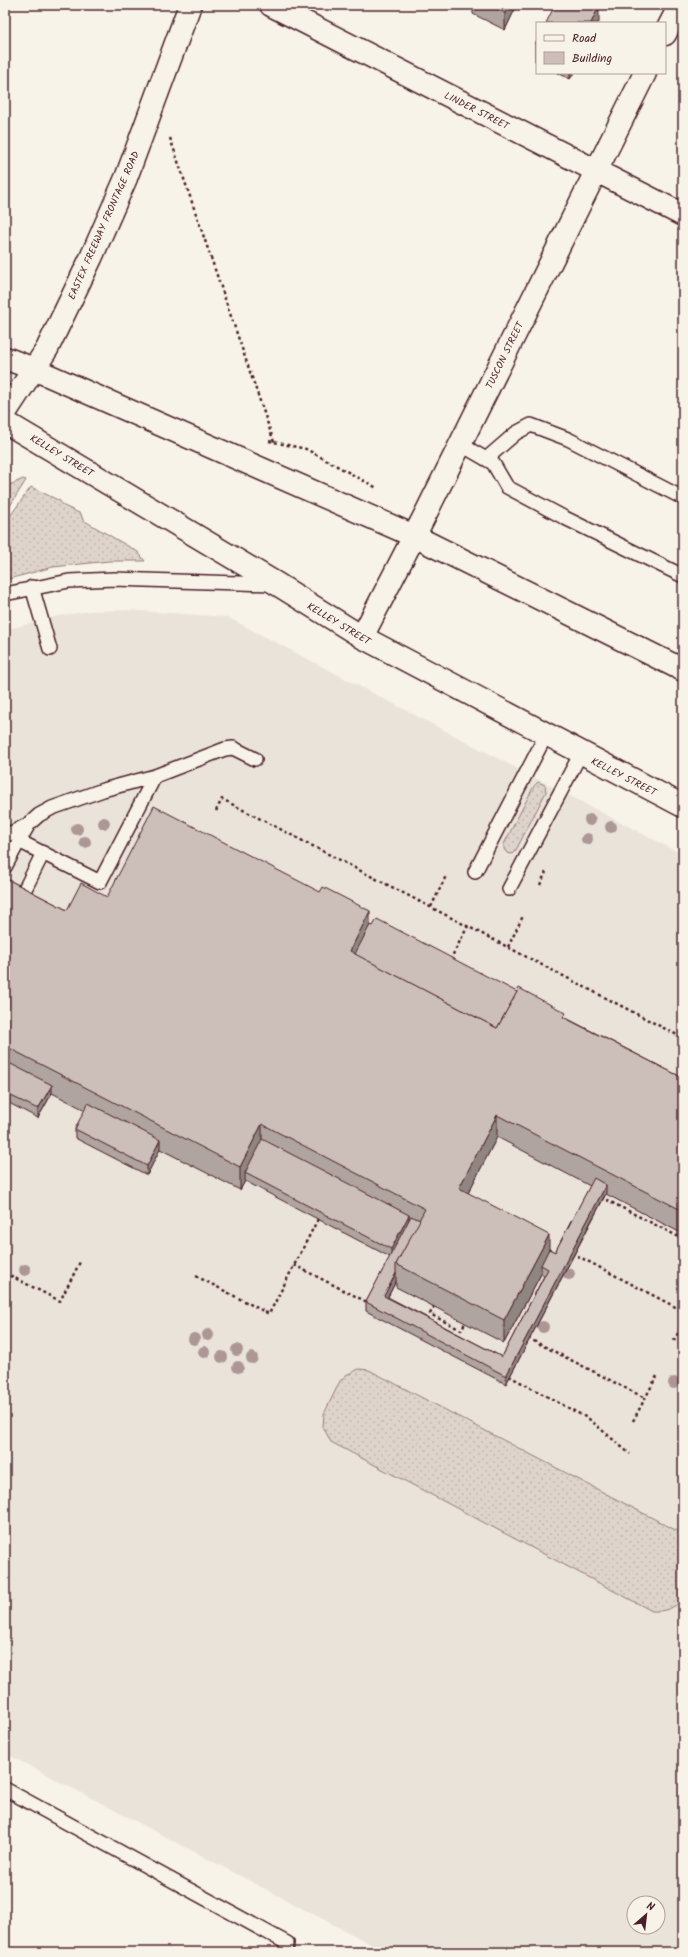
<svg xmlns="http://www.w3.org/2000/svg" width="688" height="1957" viewBox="0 0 688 1957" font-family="Kalam,sans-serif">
  <defs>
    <pattern id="grass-dots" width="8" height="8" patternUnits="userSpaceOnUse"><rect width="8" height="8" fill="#ded4cc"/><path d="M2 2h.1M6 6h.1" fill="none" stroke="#c0b6af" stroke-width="1.8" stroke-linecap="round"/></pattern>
  </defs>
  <rect width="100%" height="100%" fill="#f7f3e8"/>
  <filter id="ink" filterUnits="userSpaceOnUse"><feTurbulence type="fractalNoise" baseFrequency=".025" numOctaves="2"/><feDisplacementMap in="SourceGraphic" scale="8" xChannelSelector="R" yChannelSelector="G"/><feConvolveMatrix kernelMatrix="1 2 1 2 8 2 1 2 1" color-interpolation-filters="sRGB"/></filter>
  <g filter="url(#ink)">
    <path fill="#eae3da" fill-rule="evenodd" d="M 128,610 L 227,617 L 683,855 L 683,1952 L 386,1952 L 5,1753 L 5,630 L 58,616 L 90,611 ZM 634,1903 L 658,1903 L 658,1927 L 634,1927 Z"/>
    <g fill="url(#grass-dots)" stroke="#947a7c">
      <path d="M 23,479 L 26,480 L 5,514 L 5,487 Z"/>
      <path d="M 31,487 L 60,501 L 62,505 L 81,514 L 83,520 L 138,552 L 145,561 L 109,561 L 53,567 L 5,580 L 5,523 Z"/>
      <path d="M 538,782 L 545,785 L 546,792 L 516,850 L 512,854 L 507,853 L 504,849 L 504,844 L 534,786 Z"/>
      <path d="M 359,1369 L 369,1370 L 683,1534 L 683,1599 C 675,1608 664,1612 652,1611 L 331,1442 L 323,1427 L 324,1414 L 340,1381 L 346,1375 Z"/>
    </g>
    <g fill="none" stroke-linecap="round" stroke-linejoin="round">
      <g stroke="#4a1f2b" stroke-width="16">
        <g id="service">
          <path d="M 460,444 L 493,463 L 507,487 L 565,518 L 683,576"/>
          <path d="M 486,459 L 516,433 L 531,425 L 568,439 L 683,498"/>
          <path d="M 32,587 L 50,649"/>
          <path d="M 5,594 L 69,581 L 114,579 L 272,584"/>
          <path d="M 155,776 L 100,882 L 19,841 L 29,824 L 39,815 L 52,808 L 103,790 L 155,776 L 225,749 L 233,748 L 255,759"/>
          <path d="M 5,836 L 29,824"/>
          <path d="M 5,867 L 19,841"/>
          <path d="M 475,872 L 546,735"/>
          <path d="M 509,889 L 581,753"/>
          <path d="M 18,903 L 43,853"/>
          <path d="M 5,1789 L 287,1943 L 286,1952"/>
        </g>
      </g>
      <g stroke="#4a1f2b" stroke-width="25">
        <g id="minor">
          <path d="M 271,5 L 683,215"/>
          <path d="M 665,34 L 680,5"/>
          <path d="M 362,637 L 425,515 L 645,73"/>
        </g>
      </g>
      <g stroke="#4a1f2b" stroke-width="25">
        <g id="secondary">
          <path d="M 5,358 L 34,369 L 414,536 L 683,670"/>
          <path d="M 5,413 L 47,349 L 91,258 L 126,178 L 190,5"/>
          <path d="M 5,422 L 277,584 L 362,637 L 683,806"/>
        </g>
      </g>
      <g stroke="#4a1f2b" stroke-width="2.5" stroke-dasharray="3 3" stroke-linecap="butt">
        <path d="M 170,138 L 274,442"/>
        <path d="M 269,441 L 306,449 L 377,488"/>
        <path d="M 216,811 L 222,799 L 683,1038"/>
        <path d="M 540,885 L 546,872"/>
        <path d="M 431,907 L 446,876"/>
        <path d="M 508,947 L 523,916"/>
        <path d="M 450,960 L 468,926"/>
        <path d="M 601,1197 L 683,1239"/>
        <path d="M 572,1253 L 683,1311"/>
        <path d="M 294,1265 L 369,1303"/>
        <path d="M 5,1273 L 60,1301 L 81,1260"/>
        <path d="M 196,1276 L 269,1314 L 319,1217"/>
        <path d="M 434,1306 L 430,1314 L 461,1330 L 465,1323"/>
        <path d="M 528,1338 L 645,1398"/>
        <path d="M 674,1341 L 683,1323"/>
        <path d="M 509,1376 L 589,1419 L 630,1454"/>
        <path d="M 633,1421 L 658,1374"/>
      </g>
      <use href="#service" stroke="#f7f3e8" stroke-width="13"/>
      <use href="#minor" stroke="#f7f3e8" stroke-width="22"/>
      <use href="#secondary" stroke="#f7f3e8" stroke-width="22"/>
    </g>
    <g fill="#ac9796">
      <circle cx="590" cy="820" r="6"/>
      <circle cx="104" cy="823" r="6"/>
      <circle cx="611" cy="827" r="6"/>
      <circle cx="77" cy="829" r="6"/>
      <circle cx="587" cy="839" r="6"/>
      <circle cx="85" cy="842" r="6"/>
      <circle cx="25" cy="1270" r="6"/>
      <circle cx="569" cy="1274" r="6"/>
      <circle cx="543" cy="1327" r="6"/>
      <circle cx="208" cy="1335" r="6"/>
      <circle cx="194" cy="1339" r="6"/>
      <circle cx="237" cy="1350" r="6"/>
      <circle cx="204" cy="1352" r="6"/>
      <circle cx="222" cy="1357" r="6"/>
      <circle cx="252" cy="1358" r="6"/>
      <circle cx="238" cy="1367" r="6"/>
      <circle cx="674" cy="1383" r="6"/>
    </g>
    <g fill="#afa49f" stroke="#4a1f2b" fill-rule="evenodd">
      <path d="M 473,5 L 517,5 L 505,30 L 473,14 Z"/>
      <path d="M 537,40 L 537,63 L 535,61 L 535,45 Z"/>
      <path d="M 558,73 L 574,73 L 570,79 Z"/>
      <path d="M 5,878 L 67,910 L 107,897 L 370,925 L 566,1018 L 683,1078 L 683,1234 L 606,1194 L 506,1384 L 366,1311 L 366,1302 L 390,1257 L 245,1181 L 240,1190 L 160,1149 L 147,1175 L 75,1138 L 75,1129 L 85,1110 L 52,1093 L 38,1118 L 5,1101 ZM 497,1137 L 590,1186 L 555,1252 L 549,1249 L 468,1193 ZM 541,1274 L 544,1276 L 502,1357 L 388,1297 L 396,1281 L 396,1287 L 504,1343 Z"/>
    </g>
    <g fill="#8f8682" stroke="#4a1f2b">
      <path d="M 509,5 L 517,5 L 505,30 L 505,13 Z"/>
      <path d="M 599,6 L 599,23 L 591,23 Z"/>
      <path d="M 570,73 L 574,73 L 570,79 Z"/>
      <path d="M 370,911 L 370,934 L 353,967 L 350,951 Z"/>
      <path d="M 52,1085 L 52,1093 L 38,1118 L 38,1109 Z"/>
      <path d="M 497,1115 L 497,1137 L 459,1211 L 459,1188 Z"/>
      <path d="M 262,1124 L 262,1147 L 245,1173 L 245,1181 L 240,1190 L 240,1167 Z"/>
      <path d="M 160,1140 L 160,1149 L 147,1175 L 147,1166 Z"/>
      <path d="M 606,1185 L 606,1193 L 506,1384 L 506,1376 Z"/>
      <path d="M 409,1215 L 409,1223 L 391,1257 L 391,1249 Z"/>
      <path d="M 549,1235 L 549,1257 L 541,1265 L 541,1274 L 504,1343 L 504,1320 Z"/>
      <path d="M 396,1273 L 396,1281 L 384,1304 L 384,1296 Z"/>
    </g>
    <g fill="#ccbfb9" stroke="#4a1f2b">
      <path d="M 488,5 L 509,5 L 505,13 Z"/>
      <path d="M 555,5 L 597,5 L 599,6 L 591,23 L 546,23 Z"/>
      <path d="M 537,40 L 537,46 L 535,45 Z"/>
      <path d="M 154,806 L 320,892 L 323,887 L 370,911 L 350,951 L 497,1028 L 519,988 L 566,1013 L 563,1017 L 683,1078 L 683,1211 L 497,1115 L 459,1188 L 549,1235 L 504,1320 L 396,1264 L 425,1209 L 262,1124 L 240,1167 L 5,1046 L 5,878 L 67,910 L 81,883 L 107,897 Z"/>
      <path d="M 377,919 L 517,992 L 497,1028 L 355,954 L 370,925 L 373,926 Z"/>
      <path d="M 5,1061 L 52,1085 L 38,1109 L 5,1093 Z"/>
      <path d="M 88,1103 L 160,1140 L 147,1166 L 75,1129 Z"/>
      <path d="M 262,1139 L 409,1215 L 391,1249 L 245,1173 Z"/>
      <path d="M 594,1178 L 606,1185 L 506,1376 L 366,1302 L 411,1216 L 420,1220 L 396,1264 L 396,1273 L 384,1296 L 502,1357 L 548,1269 L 541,1265 L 549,1249 L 555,1252 Z"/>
    </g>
  </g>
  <g text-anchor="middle" stroke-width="3" stroke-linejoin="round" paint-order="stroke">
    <g font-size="10" fill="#4a1f2b" stroke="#f7f3e8">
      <text transform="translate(477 110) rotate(27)" y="4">LINDER STREET</text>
      <text transform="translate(103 225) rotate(-66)" y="4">EASTEX FREEWAY FRONTAGE ROAD</text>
      <text transform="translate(504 355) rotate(-64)" y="4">TUSCON STREET</text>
      <text transform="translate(62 455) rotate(31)" y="4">KELLEY STREET</text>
      <text transform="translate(339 623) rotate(31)" y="4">KELLEY STREET</text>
      <text transform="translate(624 776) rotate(27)" y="4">KELLEY STREET</text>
    </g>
  </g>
  <rect width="688" height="1957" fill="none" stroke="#f7f3e8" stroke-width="20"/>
  <rect x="10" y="10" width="668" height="1937" fill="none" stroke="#4a1f2b" stroke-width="1.5" filter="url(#ink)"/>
  <rect x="536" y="22" width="130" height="52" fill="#f7f3e8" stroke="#b29e9c"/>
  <rect x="544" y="35" width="20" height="6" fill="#f7f3e8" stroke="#b29e9c"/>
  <text x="572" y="42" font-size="12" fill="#4a1f2b">Road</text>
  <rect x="544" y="52" width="20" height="12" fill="#ccbfb9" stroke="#b29e9c"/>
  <text x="572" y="62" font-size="12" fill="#4a1f2b">Building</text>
  <g transform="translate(646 1915) rotate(28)"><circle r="19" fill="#f7f3e8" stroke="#b29e9c"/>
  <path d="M0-3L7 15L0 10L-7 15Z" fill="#4a1f2b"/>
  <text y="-6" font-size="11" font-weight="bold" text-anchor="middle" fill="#4a1f2b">N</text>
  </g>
</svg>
